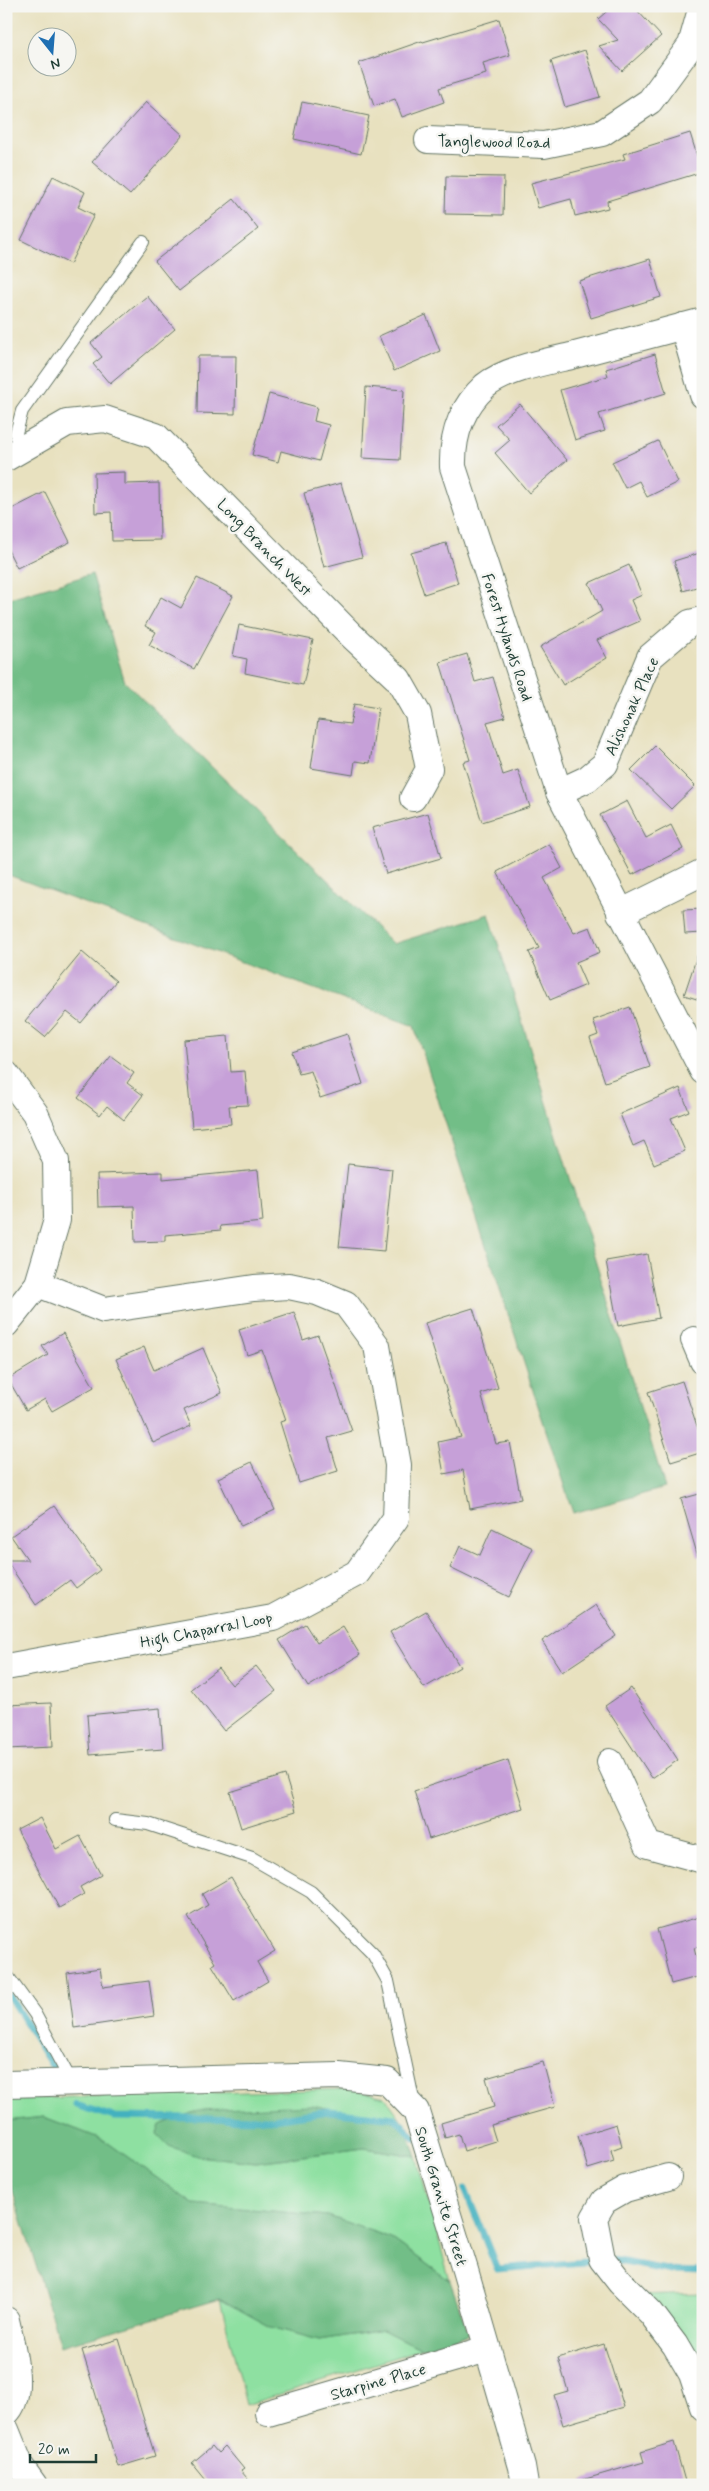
<svg xmlns="http://www.w3.org/2000/svg" width="709" height="2491" viewBox="0 0 709 2491" font-family="Mynerve,sans-serif">
  <rect width="100%" height="100%" fill="#f6f6f2"/>
  <filter id="ink" filterUnits="userSpaceOnUse"><feTurbulence type="fractalNoise" baseFrequency=".02" numOctaves="2"/><feDisplacementMap in="SourceGraphic" scale="10" xChannelSelector="R" yChannelSelector="G"/><feConvolveMatrix kernelMatrix="1 2 1 2 8 2 1 2 1" color-interpolation-filters="sRGB"/></filter>
  <filter id="wash" filterUnits="userSpaceOnUse"><feTurbulence type="fractalNoise" baseFrequency=".0096" numOctaves="4" result="noise"/><feDisplacementMap in="SourceGraphic" scale="20" xChannelSelector="R" yChannelSelector="G"/><feGaussianBlur stdDeviation="1.12" result="paint"/><feColorMatrix in="noise" values="0 0 0 0 0 0 0 0 0 0 0 0 0 0 0 0 0 1.4 0 .05"/><feComposite in="paint" operator="in"/></filter>
  <g filter="url(#wash)">
    <rect width="100%" height="100%" fill="#e8e1bf"/>
    <g fill="#8ee0a1" stroke="#568e6a">
      <path d="M 351,2089 L 385,2097 L 404,2123 L 311,2105 L 198,2156 L 256,2162 L 364,2148 L 416,2156 L 450,2281 L 391,2238 L 328,2216 L 193,2204 L 104,2140 L 44,2117 L 6,2121 L 6,2099 Z"/>
      <path d="M 703,2293 L 703,2391 L 636,2295 Z"/>
      <path d="M 220,2299 L 271,2327 L 319,2340 L 383,2330 L 421,2349 L 246,2405 Z"/>
    </g>
    <g fill="#72be87" stroke="#487e5e">
      <path d="M 92,574 L 125,682 L 393,944 L 489,914 L 665,1488 L 573,1513 L 414,1026 L 6,874 L 6,599 Z"/>
      <path d="M 311,2105 L 404,2123 L 416,2156 L 364,2148 L 256,2162 L 198,2156 L 169,2146 L 157,2134 L 160,2125 L 199,2110 Z"/>
      <path d="M 44,2117 L 104,2140 L 193,2204 L 328,2216 L 391,2238 L 450,2281 L 469,2334 L 421,2349 L 383,2330 L 319,2340 L 271,2327 L 220,2299 L 61,2346 L 6,2169 L 6,2121 Z"/>
    </g>
    <g fill="none" stroke-linecap="round" stroke-linejoin="round">
      <g stroke="#43b1bf" stroke-width="7">
        <path d="M 6,1991 L 56,2072"/>
        <path d="M 76,2105 L 114,2117 L 274,2119 L 329,2111 L 395,2118 L 415,2138"/>
        <path d="M 465,2189 L 497,2269 L 597,2261"/>
        <path d="M 613,2260 L 672,2271 L 703,2272"/>
      </g>
    </g>
    <g id="blocks">
      <g fill="#c6a0d8">
        <path d="M 613,6 L 633,6 L 661,36 L 622,71 L 599,46 L 618,40 L 598,19 Z"/>
        <path d="M 499,19 L 510,55 L 483,63 L 486,74 L 439,88 L 444,102 L 402,117 L 395,99 L 374,106 L 359,63 L 422,41 L 423,42 Z"/>
        <path d="M 585,50 L 600,97 L 565,107 L 551,61 Z"/>
        <path d="M 146,102 L 183,135 L 130,195 L 92,162 Z"/>
        <path d="M 302,102 L 369,116 L 361,154 L 294,139 Z"/>
        <path d="M 690,133 L 702,172 L 607,201 L 608,208 L 575,216 L 571,199 L 538,208 L 531,183 L 625,159 L 623,154 Z"/>
        <path d="M 53,176 L 85,192 L 78,207 L 94,215 L 70,264 L 21,240 Z"/>
        <path d="M 446,176 L 504,177 L 503,215 L 445,214 Z"/>
        <path d="M 234,199 L 258,229 L 179,291 L 155,261 Z"/>
        <path d="M 650,259 L 661,297 L 591,318 L 579,281 Z"/>
        <path d="M 147,296 L 175,329 L 110,384 L 93,364 L 102,357 L 91,343 Z"/>
        <path d="M 426,315 L 440,351 L 394,371 L 379,336 Z"/>
        <path d="M 655,354 L 666,393 L 599,414 L 605,431 L 575,440 L 560,390 L 608,376 L 606,369 Z"/>
        <path d="M 198,356 L 236,356 L 235,414 L 197,413 Z"/>
        <path d="M 366,387 L 404,390 L 400,460 L 362,458 Z"/>
        <path d="M 269,394 L 317,407 L 314,421 L 329,425 L 319,461 L 281,451 L 278,462 L 252,455 Z"/>
        <path d="M 520,404 L 567,460 L 529,493 L 495,453 L 510,440 L 496,425 Z"/>
        <path d="M 658,441 L 678,482 L 647,497 L 639,481 L 625,488 L 612,462 Z"/>
        <path d="M 125,472 L 125,484 L 159,483 L 160,540 L 112,541 L 111,512 L 95,513 L 94,473 Z"/>
        <path d="M 341,483 L 362,557 L 324,567 L 304,493 Z"/>
        <path d="M 45,492 L 70,542 L 17,568 L 6,546 L 6,512 Z"/>
        <path d="M 446,543 L 458,583 L 424,594 L 411,553 Z"/>
        <path d="M 703,552 L 703,585 L 683,591 L 674,561 Z"/>
        <path d="M 629,565 L 642,595 L 631,600 L 640,621 L 597,640 L 607,658 L 563,685 L 540,647 L 602,611 L 589,583 Z"/>
        <path d="M 197,578 L 233,596 L 194,669 L 149,645 L 156,632 L 145,626 L 161,597 L 181,608 Z"/>
        <path d="M 239,625 L 313,640 L 303,685 L 245,673 L 247,659 L 233,656 Z"/>
        <path d="M 467,654 L 475,682 L 493,677 L 505,717 L 487,722 L 503,775 L 518,770 L 530,807 L 482,822 L 463,762 L 470,760 L 440,662 Z"/>
        <path d="M 354,704 L 378,708 L 370,763 L 355,761 L 353,775 L 311,768 L 318,720 L 350,724 Z"/>
        <path d="M 655,746 L 695,786 L 671,809 L 631,770 Z"/>
        <path d="M 627,801 L 646,838 L 671,825 L 683,849 L 632,875 L 600,815 Z"/>
        <path d="M 428,813 L 441,858 L 386,874 L 372,828 Z"/>
        <path d="M 549,844 L 562,868 L 544,878 L 574,933 L 590,927 L 600,952 L 576,962 L 586,985 L 550,1000 L 529,952 L 539,948 L 497,872 Z"/>
        <path d="M 703,909 L 703,933 L 685,934 L 683,910 Z"/>
        <path d="M 700,947 L 703,948 L 703,1001 L 684,995 Z"/>
        <path d="M 82,952 L 116,981 L 81,1023 L 67,1012 L 45,1037 L 25,1021 Z"/>
        <path d="M 630,1007 L 650,1067 L 605,1082 L 590,1038 L 598,1035 L 593,1020 Z"/>
        <path d="M 347,1034 L 363,1084 L 320,1098 L 311,1071 L 299,1074 L 292,1052 Z"/>
        <path d="M 228,1036 L 231,1072 L 245,1071 L 248,1105 L 229,1106 L 231,1124 L 192,1128 L 184,1040 Z"/>
        <path d="M 111,1056 L 134,1073 L 127,1083 L 143,1095 L 124,1120 L 107,1106 L 100,1115 L 78,1098 Z"/>
        <path d="M 680,1088 L 689,1111 L 671,1118 L 685,1151 L 654,1164 L 644,1141 L 633,1146 L 620,1114 Z"/>
        <path d="M 348,1164 L 392,1169 L 384,1251 L 339,1247 Z"/>
        <path d="M 258,1170 L 263,1222 L 220,1226 L 221,1230 L 165,1235 L 165,1241 L 135,1242 L 134,1206 L 98,1207 L 97,1174 L 163,1172 L 163,1179 Z"/>
        <path d="M 647,1254 L 659,1318 L 618,1326 L 606,1261 Z"/>
        <path d="M 473,1308 L 498,1388 L 481,1394 L 496,1444 L 510,1442 L 521,1499 L 470,1509 L 463,1470 L 444,1474 L 438,1442 L 461,1437 L 425,1323 Z"/>
        <path d="M 294,1312 L 303,1340 L 318,1335 L 352,1431 L 328,1438 L 338,1471 L 299,1483 L 280,1422 L 286,1420 L 262,1350 L 247,1355 L 239,1330 Z"/>
        <path d="M 63,1333 L 94,1387 L 52,1411 L 45,1399 L 26,1410 L 8,1379 L 48,1355 L 42,1346 Z"/>
        <path d="M 144,1347 L 154,1370 L 203,1348 L 222,1393 L 184,1410 L 191,1426 L 153,1443 L 116,1359 Z"/>
        <path d="M 682,1381 L 703,1444 L 703,1452 L 671,1462 L 648,1392 Z"/>
        <path d="M 252,1462 L 275,1510 L 241,1526 L 218,1478 Z"/>
        <path d="M 703,1493 L 703,1556 L 698,1557 L 681,1499 Z"/>
        <path d="M 54,1506 L 100,1570 L 76,1588 L 70,1580 L 36,1605 L 6,1560 L 28,1560 L 11,1536 Z"/>
        <path d="M 492,1528 L 533,1548 L 509,1597 L 450,1568 L 460,1546 L 480,1555 Z"/>
        <path d="M 596,1605 L 616,1636 L 562,1672 L 542,1641 Z"/>
        <path d="M 426,1611 L 460,1667 L 424,1688 L 390,1632 Z"/>
        <path d="M 305,1624 L 317,1643 L 343,1627 L 360,1655 L 308,1687 L 279,1640 Z"/>
        <path d="M 256,1666 L 276,1691 L 224,1731 L 191,1689 L 218,1668 L 232,1685 Z"/>
        <path d="M 631,1688 L 678,1760 L 652,1778 L 605,1706 Z"/>
        <path d="M 51,1703 L 53,1747 L 6,1749 L 6,1705 Z"/>
        <path d="M 160,1708 L 163,1749 L 90,1755 L 87,1715 Z"/>
        <path d="M 508,1760 L 523,1808 L 429,1839 L 414,1791 Z"/>
        <path d="M 285,1775 L 296,1811 L 241,1828 L 230,1792 Z"/>
        <path d="M 40,1818 L 56,1849 L 80,1836 L 101,1875 L 80,1887 L 84,1894 L 59,1908 L 17,1830 Z"/>
        <path d="M 231,1877 L 275,1951 L 257,1962 L 268,1981 L 234,2001 L 212,1965 L 215,1963 L 188,1917 L 208,1905 L 202,1894 Z"/>
        <path d="M 703,1916 L 703,1946 L 694,1948 L 701,1976 L 671,1984 L 657,1929 Z"/>
        <path d="M 100,1968 L 103,1987 L 149,1981 L 154,2016 L 74,2028 L 67,1973 Z"/>
        <path d="M 543,2062 L 555,2107 L 491,2125 L 496,2141 L 464,2151 L 459,2134 L 445,2138 L 441,2123 L 494,2107 L 486,2078 Z"/>
        <path d="M 616,2124 L 622,2146 L 611,2150 L 614,2161 L 588,2169 L 578,2136 Z"/>
        <path d="M 119,2339 L 155,2456 L 118,2467 L 82,2350 Z"/>
        <path d="M 604,2344 L 624,2407 L 563,2425 L 554,2395 L 568,2391 L 558,2358 Z"/>
        <path d="M 674,2442 L 686,2485 L 583,2485 L 582,2480 L 644,2462 L 641,2452 Z"/>
        <path d="M 212,2446 L 218,2453 L 225,2446 L 244,2469 L 241,2471 L 253,2485 L 210,2485 L 192,2463 Z"/>
      </g>
    </g>
  </g>
  <g filter="url(#ink)">
    <use href="#blocks" fill-opacity="0" stroke="#657665" stroke-width="1"/>
    <g fill="none" stroke-linecap="round" stroke-linejoin="round">
      <g stroke="#657665" stroke-width="14">
        <g id="service">
          <path d="M 18,451 L 16,433 L 22,411 L 143,242"/>
          <path d="M 115,1820 L 148,1824 L 252,1858 L 311,1892 L 373,1954 L 388,1981 L 414,2104"/>
          <path d="M 6,1974 L 35,2014 L 72,2083"/>
        </g>
      </g>
      <g stroke="#657665" stroke-width="28">
        <g id="minor">
          <path d="M 428,140 L 544,145 L 602,133 L 650,101 L 691,45 L 702,6"/>
          <path d="M 703,321 C 659,333 615,344 571,356 C 545,362 506,369 485,386 C 461,408 452,436 453,467 L 559,792 L 703,1071"/>
          <path d="M 683,326 L 703,395"/>
          <path d="M 6,458 L 67,423 L 105,419 L 156,436 L 352,636 L 398,679 L 418,714 L 429,769 L 413,798"/>
          <path d="M 559,792 L 587,779 L 605,764 L 650,657 L 690,623 L 703,620"/>
          <path d="M 620,913 L 703,872"/>
          <path d="M 6,1074 L 35,1113 L 56,1161 L 57,1220 L 38,1284 L 6,1324"/>
          <path d="M 694,1340 L 703,1361"/>
          <path d="M 6,1667 L 273,1618 L 357,1573 L 396,1518 L 398,1465 L 377,1346 L 346,1304 L 317,1292 L 289,1286 L 254,1288 L 104,1310 L 38,1284"/>
          <path d="M 610,1762 L 648,1845 L 703,1860"/>
          <path d="M 6,2084 L 339,2076 L 387,2081 L 416,2111 L 465,2270 L 522,2467 L 525,2485"/>
          <path d="M 668,2177 L 625,2189 L 604,2201 L 594,2218 L 602,2259 L 620,2282 L 651,2313 L 675,2345 L 692,2374 L 703,2407"/>
          <path d="M 6,2320 C 11,2343 26,2395 6,2413"/>
          <path d="M 268,2413 L 487,2349"/>
          <path d="M 6,2430 L 21,2467 L 34,2485"/>
        </g>
      </g>
      <use href="#service" stroke="#fff" stroke-width="12"/>
      <use href="#minor" stroke="#fff" stroke-width="26"/>
    </g>
  </g>
  <g text-anchor="middle" stroke-width="5" stroke-linejoin="round" paint-order="stroke">
    <g font-size="16" fill="#1f3d34" stroke="#f6f6f2">
      <text transform="translate(494 141) rotate(1)" y="6">Tanglewood Road</text>
      <text transform="translate(265 547) rotate(46)" y="6">Long Branch West</text>
      <text transform="translate(508 637) rotate(72)" y="6">Forest Hylands Road</text>
      <text transform="translate(631 706) rotate(-65)" y="6">Alishonak Place</text>
      <text transform="translate(206 1629) rotate(-11)" y="6">High Chaparral Loop</text>
      <text transform="translate(442 2196) rotate(73)" y="6">South Granite Street</text>
      <text transform="translate(378 2381) rotate(-16)" y="6">Starpine Place</text>
    </g>
  </g>
  <rect width="709" height="2491" fill="none" stroke="#f6f6f2" stroke-width="25"/>
  <g transform="translate(52 52) rotate(163)"><circle r="24" fill="#f6f6f2" stroke="#a0aca6"/>
  <path d="M0-4L9 19L0 12L-9 19Z" fill="#1f6fb2"/>
  <text y="-8" font-size="14" font-weight="bold" text-anchor="middle" fill="#1f3d34">N</text>
  </g>
  <path d="M30 2454v8h66v-8" fill="none" stroke="#1f3d34" stroke-width="2.5"/>
  <text x="38" y="2454" font-size="15" fill="#1f3d34" stroke="#f6f6f2" stroke-width="4" paint-order="stroke">20 m</text>
</svg>
